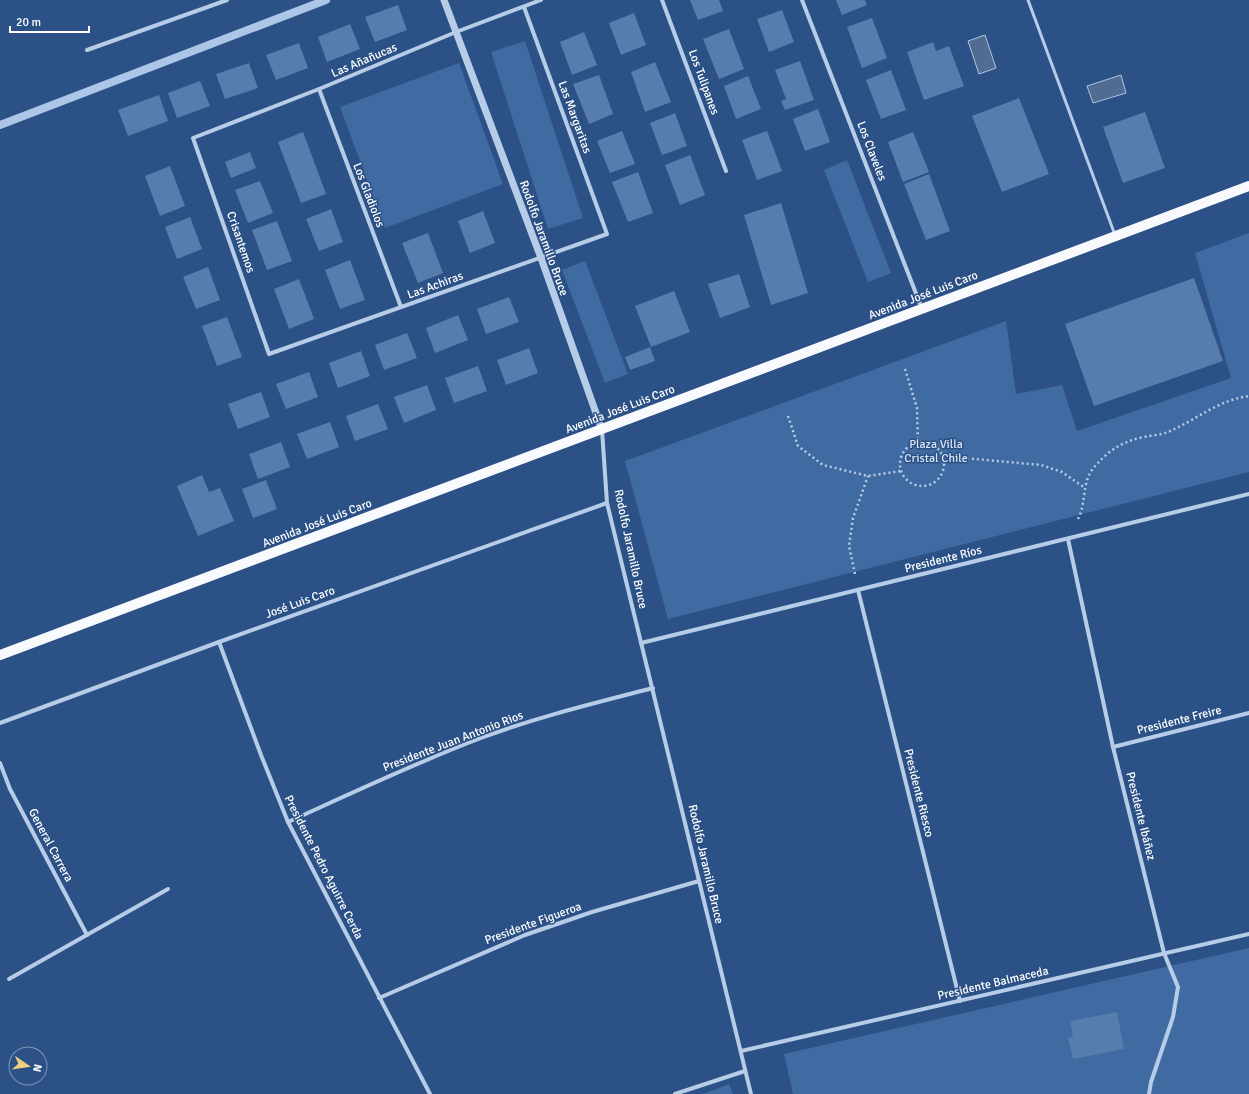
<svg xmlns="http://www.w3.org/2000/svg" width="1249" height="1094" viewBox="0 0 1249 1094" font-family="Signika,sans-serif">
  <rect width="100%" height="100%" fill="#2b5186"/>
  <g fill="#406ba2">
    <path d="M 525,41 L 583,218 L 548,229 L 491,52 Z"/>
    <path d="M 459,63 L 503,184 L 385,228 L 340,107 Z"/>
    <path d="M 847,160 L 891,273 L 868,282 L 824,170 Z"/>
    <path d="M 1249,233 L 1249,472 L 668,619 L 625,461 L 1006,321 L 1016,394 L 1062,385 L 1077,431 L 1231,378 L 1195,253 Z"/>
    <path d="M 585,261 L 628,374 L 605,383 L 562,270 Z"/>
    <path d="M 1249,948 L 1249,1094 L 793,1094 L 784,1054 Z"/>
    <path d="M 729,1084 L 733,1094 L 703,1094 Z"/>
  </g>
  <g fill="#526c91" stroke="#acc6e7">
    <path d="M 985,35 L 996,68 L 979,74 L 968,41 Z"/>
    <path d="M 1121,75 L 1126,93 L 1093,103 L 1087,86 Z"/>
  </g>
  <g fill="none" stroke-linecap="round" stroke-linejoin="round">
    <path stroke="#acc6e7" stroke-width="8" d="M 0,125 L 326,0"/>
  </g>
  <g fill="#577daf">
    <path d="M 690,0 L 719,0 L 723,11 L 698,20 Z"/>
    <path d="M 836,0 L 865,0 L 867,5 L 842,15 Z"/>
    <path d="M 398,5 L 407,30 L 375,42 L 365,17 Z"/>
    <path d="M 782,10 L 794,42 L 769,52 L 757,19 Z"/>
    <path d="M 634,13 L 646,45 L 621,55 L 609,23 Z"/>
    <path d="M 872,18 L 887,58 L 862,68 L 847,27 Z"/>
    <path d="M 350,24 L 360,49 L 327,62 L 318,37 Z"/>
    <path d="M 729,29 L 744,69 L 719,79 L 703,39 Z"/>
    <path d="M 584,32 L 597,65 L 572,75 L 560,42 Z"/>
    <path d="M 933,42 L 936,51 L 949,46 L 964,86 L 924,100 L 907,52 Z"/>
    <path d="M 299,43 L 308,68 L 276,80 L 266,55 Z"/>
    <path d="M 800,61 L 814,100 L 785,110 L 781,101 L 786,99 L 775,70 Z"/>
    <path d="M 655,62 L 671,102 L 645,112 L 631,72 Z"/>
    <path d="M 249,63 L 258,88 L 225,99 L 216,74 Z"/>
    <path d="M 891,70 L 906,110 L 881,119 L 866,80 Z"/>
    <path d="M 599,75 L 613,114 L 589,124 L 573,84 Z"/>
    <path d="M 748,76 L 761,109 L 736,119 L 724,86 Z"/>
    <path d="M 200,81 L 210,106 L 177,118 L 168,93 Z"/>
    <path d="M 159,95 L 168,121 L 128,136 L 118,110 Z"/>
    <path d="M 1019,98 L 1049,174 L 1002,192 L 972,116 Z"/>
    <path d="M 818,109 L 830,142 L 805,151 L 793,119 Z"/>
    <path d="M 1145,112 L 1165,168 L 1123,183 L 1103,127 Z"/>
    <path d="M 675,113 L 687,146 L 662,155 L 650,123 Z"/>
    <path d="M 622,131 L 635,164 L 610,173 L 597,141 Z"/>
    <path d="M 767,131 L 782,171 L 757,180 L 742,140 Z"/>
    <path d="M 303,132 L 326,194 L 301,203 L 278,142 Z"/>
    <path d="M 913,132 L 929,172 L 903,182 L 888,142 Z"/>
    <path d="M 250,152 L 256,168 L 231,178 L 225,162 Z"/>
    <path d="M 690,155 L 705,195 L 680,205 L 665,165 Z"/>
    <path d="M 170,166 L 185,206 L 160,216 L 145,176 Z"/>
    <path d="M 638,172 L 653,213 L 628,222 L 612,182 Z"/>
    <path d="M 929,174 L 950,231 L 926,240 L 904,184 Z"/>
    <path d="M 260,181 L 273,213 L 248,223 L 235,190 Z"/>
    <path d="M 781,203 L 808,293 L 771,305 L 744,215 Z"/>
    <path d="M 331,209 L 343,242 L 319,251 L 306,219 Z"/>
    <path d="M 483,211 L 495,243 L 470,253 L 458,221 Z"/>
    <path d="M 190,217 L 202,249 L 177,259 L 165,227 Z"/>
    <path d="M 277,221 L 292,261 L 267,270 L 252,230 Z"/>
    <path d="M 428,233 L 443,273 L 418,283 L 402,243 Z"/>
    <path d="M 350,260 L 365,300 L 340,309 L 325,270 Z"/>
    <path d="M 208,267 L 220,300 L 196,309 L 183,277 Z"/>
    <path d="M 739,274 L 750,307 L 720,318 L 708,284 Z"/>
    <path d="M 1194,278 L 1223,361 L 1094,406 L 1065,324 Z"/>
    <path d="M 299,279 L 314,319 L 289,329 L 274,289 Z"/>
    <path d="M 674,291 L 690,332 L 651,347 L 635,306 Z"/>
    <path d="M 509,297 L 519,322 L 486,334 L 477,309 Z"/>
    <path d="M 458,315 L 468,340 L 435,353 L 426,328 Z"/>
    <path d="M 227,317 L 242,357 L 217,366 L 202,326 Z"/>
    <path d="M 407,333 L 417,358 L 384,370 L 375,345 Z"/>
    <path d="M 650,347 L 655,361 L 630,370 L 625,357 Z"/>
    <path d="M 529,348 L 538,373 L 506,385 L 497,360 Z"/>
    <path d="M 361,351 L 370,376 L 338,388 L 329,363 Z"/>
    <path d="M 478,366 L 487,391 L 454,403 L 445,378 Z"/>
    <path d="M 309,372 L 318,397 L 286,409 L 276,384 Z"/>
    <path d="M 427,385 L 436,410 L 404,423 L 394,397 Z"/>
    <path d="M 261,392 L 270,417 L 238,429 L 228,404 Z"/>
    <path d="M 378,404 L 388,429 L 355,441 L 346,416 Z"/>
    <path d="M 330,422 L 339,447 L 307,459 L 297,434 Z"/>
    <path d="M 281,442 L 290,467 L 258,479 L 249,454 Z"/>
    <path d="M 202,475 L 209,492 L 220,488 L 234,521 L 198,536 L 177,486 Z"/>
    <path d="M 266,480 L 277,509 L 253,518 L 242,489 Z"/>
    <path d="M 1117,1012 L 1124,1049 L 1073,1059 L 1068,1038 L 1073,1037 L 1070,1021 Z"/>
  </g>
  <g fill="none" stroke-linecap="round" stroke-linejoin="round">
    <g stroke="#b7cce7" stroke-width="2.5" stroke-dasharray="2 3" stroke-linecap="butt">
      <path d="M 905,369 L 917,408 L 918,443"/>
      <path d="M 788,416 L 798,446 L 823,465 L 868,476 L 901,471"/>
      <circle cx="922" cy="464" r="22"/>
      <path d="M 942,456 L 1041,465 L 1062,472 L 1085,488"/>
      <path d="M 1078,519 C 1086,504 1082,484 1092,470 C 1106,452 1122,441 1144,437 C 1152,435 1161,435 1168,432 C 1196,420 1218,400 1249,396"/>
      <path d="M 855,574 L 849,546 L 853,518 L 868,476"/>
    </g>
    <path stroke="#b7cce7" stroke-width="3" d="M 1028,0 L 1115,235"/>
    <g stroke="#b7cce7" stroke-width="4">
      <path d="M 662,0 L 726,171"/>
      <path d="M 802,0 L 922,309"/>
      <path d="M 524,7 L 607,234 L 269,354 L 193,138 L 319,89 L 456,32 L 541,0"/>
      <path d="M 87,50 L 227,0"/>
      <path d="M 319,89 L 401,307"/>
      <path d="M 602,430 L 607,503 L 751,1094"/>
      <path d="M 1068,539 L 1113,747 L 1164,953 L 1178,987 L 1173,1017 L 1151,1082 L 1149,1094"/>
      <path d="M 858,590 L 960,1001"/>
      <path d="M 219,642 L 261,755 L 288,822 L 430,1094"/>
      <path d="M 641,643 L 1249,494"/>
      <path d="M 0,723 L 219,642 L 607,503"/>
      <path d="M 1113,747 L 1249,713"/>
      <path d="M 0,763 L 10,789 L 87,935"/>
      <path d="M 288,822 C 352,793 415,763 481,738 C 537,717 595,703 653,688"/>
      <path d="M 9,979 L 168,889"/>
      <path d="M 379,998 L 525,935 L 592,912 L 699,881"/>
      <path d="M 741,1051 L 1249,934"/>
      <path d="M 675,1094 L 745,1071"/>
    </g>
    <path stroke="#b7cce7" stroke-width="7" d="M 444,0 L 541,258 L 602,430"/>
    <path stroke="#f8fafe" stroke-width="10" d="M 0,655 L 1249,186"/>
  </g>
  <g text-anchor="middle" stroke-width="3" stroke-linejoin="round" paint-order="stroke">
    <g font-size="12" fill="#fff" stroke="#2b5186">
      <text transform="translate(364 60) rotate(-23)" y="4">Las Añañucas</text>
      <text transform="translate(704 82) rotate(70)" y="4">Los Tulipanes</text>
      <text transform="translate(575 117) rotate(70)" y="4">Las Margaritas</text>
      <text transform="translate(872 151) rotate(69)" y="4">Los Claveles</text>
      <text transform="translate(369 195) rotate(69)" y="4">Los Gladiolos</text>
      <text transform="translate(544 238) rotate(70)" y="4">Rodolfo Jaramillo Bruce</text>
      <text transform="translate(241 242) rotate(71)" y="4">Crisantemos</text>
      <text transform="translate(435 285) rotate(-20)" y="4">Las Achiras</text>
      <text transform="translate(923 295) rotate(-21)" y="4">Avenida José Luis Caro</text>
      <text transform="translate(620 409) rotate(-21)" y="4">Avenida José Luis Caro</text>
      <text transform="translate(317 523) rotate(-21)" y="4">Avenida José Luis Caro</text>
      <text transform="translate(631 549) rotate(78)" y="4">Rodolfo Jaramillo Bruce</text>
      <text transform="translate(943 559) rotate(-14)" y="4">Presidente Ríos</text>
      <text transform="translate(300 602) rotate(-20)" y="4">José Luis Caro</text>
      <text transform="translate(1179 720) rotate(-14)" y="4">Presidente Freire</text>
      <text transform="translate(453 741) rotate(-21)" y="4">Presidente Juan Antonio Rios</text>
      <text transform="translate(919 793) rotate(76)" y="4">Presidente Riesco</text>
      <text transform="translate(1141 816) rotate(76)" y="4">Presidente Ibáñez</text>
      <text transform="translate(51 845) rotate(62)" y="4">General Carrera</text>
      <text transform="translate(706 864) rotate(77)" y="4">Rodolfo Jaramillo Bruce</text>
      <text transform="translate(324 867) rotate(63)" y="4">Presidente Pedro Aguirre Cerda</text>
      <text transform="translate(533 923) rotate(-20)" y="4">Presidente Figueroa</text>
      <text transform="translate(993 983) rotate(-13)" y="4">Presidente Balmaceda</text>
    </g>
    <g font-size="12" fill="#dae6f6" stroke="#2b5186">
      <text x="936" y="448">Plaza Villa<tspan x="936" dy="14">Cristal Chile</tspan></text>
    </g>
  </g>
  <g transform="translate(28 1066) rotate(103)"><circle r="19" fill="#2b5186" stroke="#8097b6"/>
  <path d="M0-3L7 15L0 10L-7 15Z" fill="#edcf7f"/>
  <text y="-6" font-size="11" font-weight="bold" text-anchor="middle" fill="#ffffff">N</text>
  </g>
  <path d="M10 26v6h79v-6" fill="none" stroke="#ffffff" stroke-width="2"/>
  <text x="16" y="26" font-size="12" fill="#ffffff" stroke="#2b5186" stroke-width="3" paint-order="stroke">20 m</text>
</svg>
